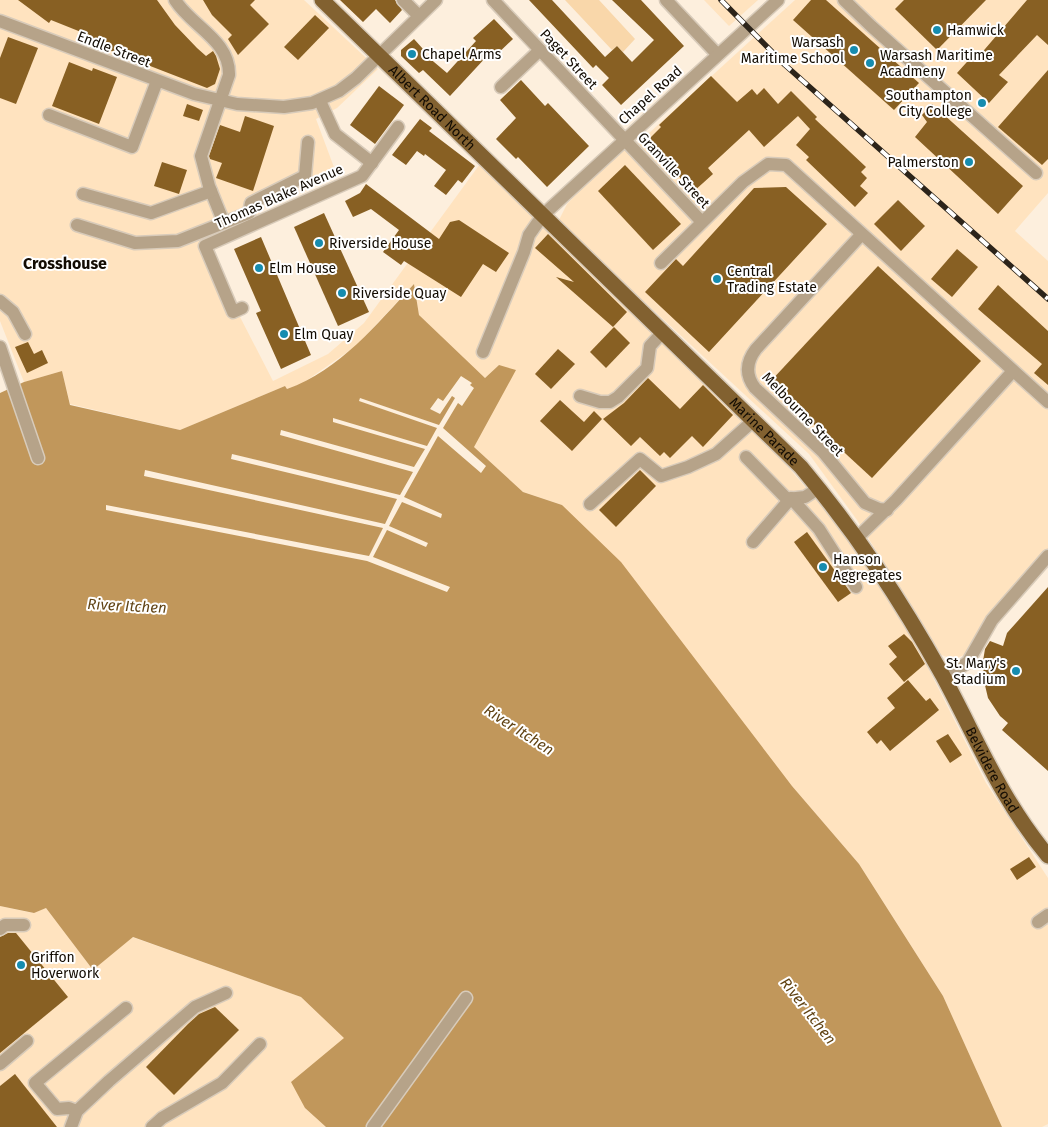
<svg xmlns="http://www.w3.org/2000/svg" width="1048" height="1127" viewBox="0 0 1048 1127" font-family="'Fira Sans',sans-serif">
  <rect width="100%" height="100%" fill="#fdefdd"/>
  <g fill="#ffe3bf">
    <path d="M 0,0 L 304,0 L 378,69 L 337,108 L 316,119 L 335,170 L 257,206 L 260,214 L 198,244 L 233,317 L 239,315 L 273,381 L 328,354 L 364,323 L 480,164 L 782,460 L 837,524 L 904,620 L 986,783 L 1048,878 L 1048,1124 L 1042,1127 L 1002,1127 L 943,996 L 859,864 L 792,786 L 562,505 L 523,492 L 474,447 L 499,365 L 485,378 L 432,328 L 419,315 L 414,284 L 356,346 L 303,383 L 287,389 L 285,386 L 180,430 L 70,404 L 62,371 L 24,382 L 0,321 Z"/>
    <path d="M 704,0 L 758,0 L 729,26 Z"/>
    <path d="M 795,0 L 1048,0 L 1048,193 L 1015,231 L 1048,261 L 1048,553 L 988,621 L 984,620 L 967,654 L 954,659 L 941,655 L 857,520 L 809,454 L 558,222 L 567,204 L 629,139 L 636,145 Z"/>
    <path d="M 0,906 L 33,913 L 46,908 L 93,970 L 132,937 L 301,997 L 345,1038 L 305,1108 L 326,1127 L 0,1127 Z"/>
  </g>
  <path fill="#f9d7aa" d="M 565,0 L 599,0 L 635,39 L 623,52 L 617,46 L 612,50 Z"/>
  <path fill="#c1975b" d="M 414,284 L 419,315 L 485,378 L 499,365 L 516,370 L 474,447 L 523,492 L 562,505 L 621,562 L 792,786 L 859,864 L 943,996 L 1002,1127 L 326,1127 L 305,1108 L 291,1082 L 344,1038 L 301,997 L 133,937 L 93,970 L 46,908 L 34,913 L 0,906 L 0,393 L 24,382 L 62,371 L 70,405 L 180,430 L 285,386 L 287,389 C 340,370 377,324 414,284 Z"/>
  <path fill="#fdefdd" d="M 461,376 L 472,383 L 470,385 L 474,388 L 462,406 L 458,403 L 443,428 L 486,466 L 481,473 L 438,436 L 404,497 L 442,514 L 441,518 L 402,502 L 389,526 L 428,543 L 426,547 L 387,530 L 373,557 L 450,587 L 447,592 L 367,561 L 106,510 L 106,505 L 369,556 L 383,528 L 144,476 L 145,470 L 385,524 L 397,499 L 231,459 L 232,454 L 400,495 L 413,472 L 280,435 L 281,430 L 414,467 L 425,449 L 333,422 L 333,418 L 427,446 L 437,428 L 359,401 L 360,398 L 439,425 L 455,398 L 452,396 L 440,414 L 430,409 L 438,398 L 443,401 Z"/>
  <g fill="#886023">
    <path d="M 18,0 L 157,0 L 175,25 L 197,48 L 206,56 L 213,51 L 216,56 L 220,69 L 215,84 L 207,88 L 83,40 L 86,34 L 51,20 L 49,23 Z"/>
    <path d="M 203,0 L 255,0 L 250,5 L 269,24 L 238,55 L 228,39 L 232,35 L 212,15 Z"/>
    <path d="M 340,0 L 395,0 L 402,10 L 390,23 L 376,9 L 363,22 Z"/>
    <path d="M 529,0 L 552,0 L 605,57 L 617,46 L 632,62 L 654,40 L 612,0 L 641,0 L 684,46 L 621,105 L 602,85 L 609,78 L 596,65 L 593,68 Z"/>
    <path d="M 811,0 L 826,0 L 919,83 L 894,110 L 793,20 Z"/>
    <path d="M 904,0 L 986,0 L 937,50 L 895,9 Z"/>
    <path d="M 1027,0 L 1048,0 L 1048,45 L 1037,35 L 999,75 L 1008,82 L 989,103 L 957,73 L 975,53 L 979,56 Z"/>
    <path d="M 315,15 L 329,28 L 298,60 L 284,47 Z"/>
    <path d="M 494,19 L 513,39 L 492,59 L 488,55 L 450,96 L 423,70 L 419,73 L 401,56 L 401,50 L 414,39 L 423,49 L 421,51 L 447,73 L 476,41 L 473,38 Z"/>
    <path d="M 8,37 L 38,48 L 16,104 L 0,98 L 0,58 Z"/>
    <path d="M 69,62 L 92,71 L 93,68 L 117,77 L 99,124 L 52,106 Z"/>
    <path d="M 1048,70 L 1048,159 L 1042,165 L 998,127 Z"/>
    <path d="M 711,76 L 737,102 L 752,89 L 757,95 L 764,88 L 778,104 L 791,91 L 817,117 L 815,119 L 866,167 L 861,172 L 867,178 L 860,186 L 868,193 L 855,207 L 806,160 L 809,157 L 796,145 L 810,129 L 798,116 L 764,147 L 749,130 L 708,168 L 713,174 L 693,192 L 647,141 L 661,127 L 659,125 Z"/>
    <path d="M 521,80 L 545,106 L 548,103 L 589,146 L 547,187 L 518,157 L 516,159 L 496,139 L 516,118 L 500,100 Z"/>
    <path d="M 379,86 L 404,105 L 375,144 L 350,125 Z"/>
    <path d="M 187,104 L 203,110 L 199,121 L 183,116 Z"/>
    <path d="M 932,104 L 1023,186 L 998,214 L 915,137 L 927,122 L 922,115 Z"/>
    <path d="M 245,116 L 274,126 L 253,191 L 216,178 L 222,163 L 210,159 L 209,156 L 220,125 L 240,132 Z"/>
    <path d="M 420,119 L 432,128 L 429,131 L 475,166 L 462,183 L 458,180 L 446,195 L 434,186 L 446,170 L 425,154 L 424,156 L 417,151 L 406,165 L 392,155 Z"/>
    <path d="M 162,162 L 187,170 L 179,194 L 154,186 Z"/>
    <path d="M 625,165 L 681,224 L 653,250 L 598,191 Z"/>
    <path d="M 366,184 L 439,239 L 450,222 L 459,220 L 509,253 L 496,272 L 483,264 L 461,297 L 404,261 L 401,265 L 383,252 L 399,230 L 371,209 L 353,217 L 345,201 L 360,193 Z"/>
    <path d="M 786,187 L 827,224 L 709,352 L 645,292 L 676,259 L 683,266 L 754,188 Z"/>
    <path d="M 898,200 L 925,226 L 901,251 L 874,224 Z"/>
    <path d="M 324,213 L 369,312 L 338,326 L 294,227 Z"/>
    <path d="M 548,234 L 627,312 L 613,327 L 556,277 L 574,282 L 535,248 Z"/>
    <path d="M 261,237 L 311,355 L 281,369 L 256,313 L 261,311 L 234,249 Z"/>
    <path d="M 957,249 L 978,267 L 952,297 L 931,279 Z"/>
    <path d="M 878,266 L 981,361 L 872,478 L 769,383 Z"/>
    <path d="M 998,285 L 1048,331 L 1048,385 L 1034,373 L 1042,364 L 978,309 Z"/>
    <path d="M 614,327 L 630,343 L 606,368 L 590,352 Z"/>
    <path d="M 28,342 L 34,354 L 42,350 L 48,363 L 27,373 L 15,347 Z"/>
    <path d="M 558,349 L 575,364 L 551,389 L 535,374 Z"/>
    <path d="M 648,378 L 680,409 L 703,385 L 733,415 L 703,447 L 692,436 L 670,458 L 664,452 L 660,456 L 640,437 L 631,446 L 603,419 L 624,403 Z"/>
    <path d="M 560,400 L 584,422 L 594,411 L 602,419 L 572,451 L 540,421 Z"/>
    <path d="M 640,470 L 656,486 L 616,527 L 599,510 Z"/>
    <path d="M 807,532 L 851,593 L 838,602 L 794,542 Z"/>
    <path d="M 1048,587 L 1048,771 L 1002,730 L 1008,723 L 1000,716 L 988,698 L 984,681 L 983,661 L 985,649 L 990,641 L 1003,646 L 1007,633 Z"/>
    <path d="M 904,634 L 912,642 L 925,664 L 904,682 L 889,664 L 897,657 L 888,646 Z"/>
    <path d="M 908,680 L 926,701 L 930,698 L 939,710 L 890,751 L 881,740 L 877,744 L 867,732 L 895,708 L 887,698 Z"/>
    <path d="M 948,734 L 962,755 L 950,763 L 936,741 Z"/>
    <path d="M 1029,857 L 1036,867 L 1017,880 L 1010,869 Z"/>
    <path d="M 8,933 L 16,933 L 68,997 L 0,1053 L 0,937 Z"/>
    <path d="M 215,1007 L 239,1030 L 174,1095 L 146,1067 L 188,1024 L 199,1014 Z"/>
    <path d="M 15,1074 L 57,1127 L 0,1127 L 0,1086 Z"/>
  </g>
  <g fill="none" stroke-linecap="round" stroke-linejoin="round">
    <g stroke="#d8cbba" stroke-width="15">
      <g id="minor">
        <path d="M 175,0 C 192,27 230,40 229,75 L 201,156 L 209,186 L 224,223"/>
        <path d="M 403,0 L 419,16"/>
        <path d="M 493,0 L 702,222"/>
        <path d="M 666,0 L 717,54"/>
        <path d="M 844,0 L 871,26 L 1036,173"/>
        <path d="M 0,21 L 194,94 L 237,104 L 284,107 L 312,103 L 339,91 L 356,78 L 436,0"/>
        <path d="M 501,87 L 540,50"/>
        <path d="M 320,101 L 335,134 L 372,163"/>
        <path d="M 49,115 L 132,147 L 157,81"/>
        <path d="M 83,194 L 151,213 L 211,191"/>
        <path d="M 77,225 L 135,243 L 178,241 L 249,213 L 251,203 L 305,176 L 308,142"/>
        <path d="M 861,235 L 756,349 C 746,362 745,375 755,388 L 823,452 L 865,503 L 879,509 L 887,510"/>
        <path d="M 661,263 L 743,182 L 768,164 L 786,165 L 1048,402"/>
        <path d="M 0,301 L 13,312 L 25,334"/>
        <path d="M 242,308 L 233,312 L 205,246 L 362,176 L 398,127"/>
        <path d="M 0,347 L 38,458"/>
        <path d="M 483,352 L 524,252 L 529,235 L 543,215 L 778,0"/>
        <path d="M 580,396 L 600,402 L 610,402 L 618,397 L 647,368 L 650,346 L 663,332"/>
        <path d="M 746,457 L 787,499 L 805,497 L 819,488"/>
        <path d="M 590,504 L 640,459 L 661,476 L 688,467 L 716,454 L 754,420"/>
        <path d="M 858,537 L 896,500 L 1013,371"/>
        <path d="M 753,542 L 791,498 L 819,529 L 856,587"/>
        <path d="M 944,679 L 968,662 L 992,620 L 1048,556"/>
        <path d="M 1038,922 L 1048,915"/>
        <path d="M 0,929 L 5,925 L 24,925"/>
        <path d="M 0,1064 L 27,1041"/>
        <path d="M 77,1111 L 69,1108 L 57,1109 L 35,1083 L 126,1008"/>
        <path d="M 71,1127 L 77,1111 L 109,1081 L 195,1007 L 226,993"/>
        <path d="M 152,1127 L 162,1118 L 222,1083 L 260,1044"/>
        <path d="M 373,1127 L 466,998"/>
      </g>
    </g>
    <g stroke="#d8cbba" stroke-width="18">
      <g id="major">
        <path id="s1" d="M 322,0 L 801,467 C 857,534 900,599 943,676 C 977,739 1001,800 1048,856"/>
      </g>
    </g>
    <use href="#minor" stroke="#b6a389" stroke-width="12"/>
    <use href="#major" stroke="#826130" stroke-width="15"/>
    <g stroke="#2c241a" stroke-width="5.5">
      <path id="rail" d="M 721,0 L 785,65 L 1048,299"/>
    </g>
    <use href="#rail" stroke="#fff" stroke-width="4" stroke-dasharray="11" stroke-linecap="butt"/>
  </g>
  <g fill="#168caf" stroke="#fff" stroke-width="2">
    <circle cx="937" cy="30" r="5"/>
    <circle cx="854" cy="50" r="5"/>
    <circle cx="412" cy="54" r="5"/>
    <circle cx="870" cy="63" r="5"/>
    <circle cx="982" cy="103" r="5"/>
    <circle cx="969" cy="162" r="5"/>
    <circle cx="319" cy="243" r="5"/>
    <circle cx="259" cy="268" r="5"/>
    <circle cx="717" cy="279" r="5"/>
    <circle cx="342" cy="293" r="5"/>
    <circle cx="284" cy="334" r="5"/>
    <circle cx="823" cy="567" r="5"/>
    <circle cx="1016" cy="671" r="5"/>
    <circle cx="21" cy="965" r="5"/>
  </g>
  <g text-anchor="middle" stroke-width="4" stroke-linejoin="round" paint-order="stroke">
    <g font-size="14" fill="#130c03" stroke="#fff" text-anchor="start">
      <text x="947" y="35">Hamwick</text>
      <text x="844" y="47" text-anchor="end">Warsash<tspan x="844" dy="16">Maritime School</tspan></text>
      <text x="422" y="59">Chapel Arms</text>
      <text x="880" y="60">Warsash Maritime<tspan x="880" dy="16">Acadmeny</tspan></text>
      <text x="972" y="100" text-anchor="end">Southampton<tspan x="972" dy="16">City College</tspan></text>
      <text x="959" y="167" text-anchor="end">Palmerston</text>
      <text x="329" y="248">Riverside House</text>
      <text x="269" y="273">Elm House</text>
      <text x="727" y="276">Central<tspan x="727" dy="16">Trading Estate</tspan></text>
      <text x="352" y="298">Riverside Quay</text>
      <text x="294" y="339">Elm Quay</text>
      <text x="833" y="564">Hanson<tspan x="833" dy="16">Aggregates</tspan></text>
      <text x="1006" y="668" text-anchor="end">St. Mary's<tspan x="1006" dy="16">Stadium</tspan></text>
      <text x="31" y="962">Griffon<tspan x="31" dy="16">Hoverwork</tspan></text>
    </g>
    <g font-size="14" fill="#130c03" stroke="#fff">
      <text transform="translate(114 49) rotate(21)" y="5">Endle Street</text>
      <text transform="translate(569 59) rotate(47)" y="5">Paget Street</text>
      <text transform="translate(650 95) rotate(-42)" y="5">Chapel Road</text>
      <text dy="5" stroke="none"><textPath href="#s1" startOffset="154">Albert Road North</textPath></text>
      <text transform="translate(674 170) rotate(47)" y="5">Granville Street</text>
      <text transform="translate(279 196) rotate(-24)" y="5">Thomas Blake Avenue</text>
      <text transform="translate(803 414) rotate(46)" y="5">Melbourne Street</text>
      <text dy="5" stroke="none"><textPath href="#s1" startOffset="618">Marine Parade</textPath></text>
      <text dy="5" stroke="none"><textPath href="#s1" startOffset="1028">Belvidere Road</textPath></text>
    </g>
    <g font-size="15" font-style="italic" fill="#614314" stroke="#fff">
      <text transform="translate(127 606) rotate(3)" y="5">River Itchen</text>
      <text transform="translate(519 730) rotate(33)" y="5">River Itchen</text>
      <text transform="translate(808 1011) rotate(52)" y="5">River Itchen</text>
    </g>
    <g font-size="16" font-weight="bold" fill="#130c03" stroke="#fff">
      <text x="65" y="269">Crosshouse</text>
    </g>
  </g>
</svg>
